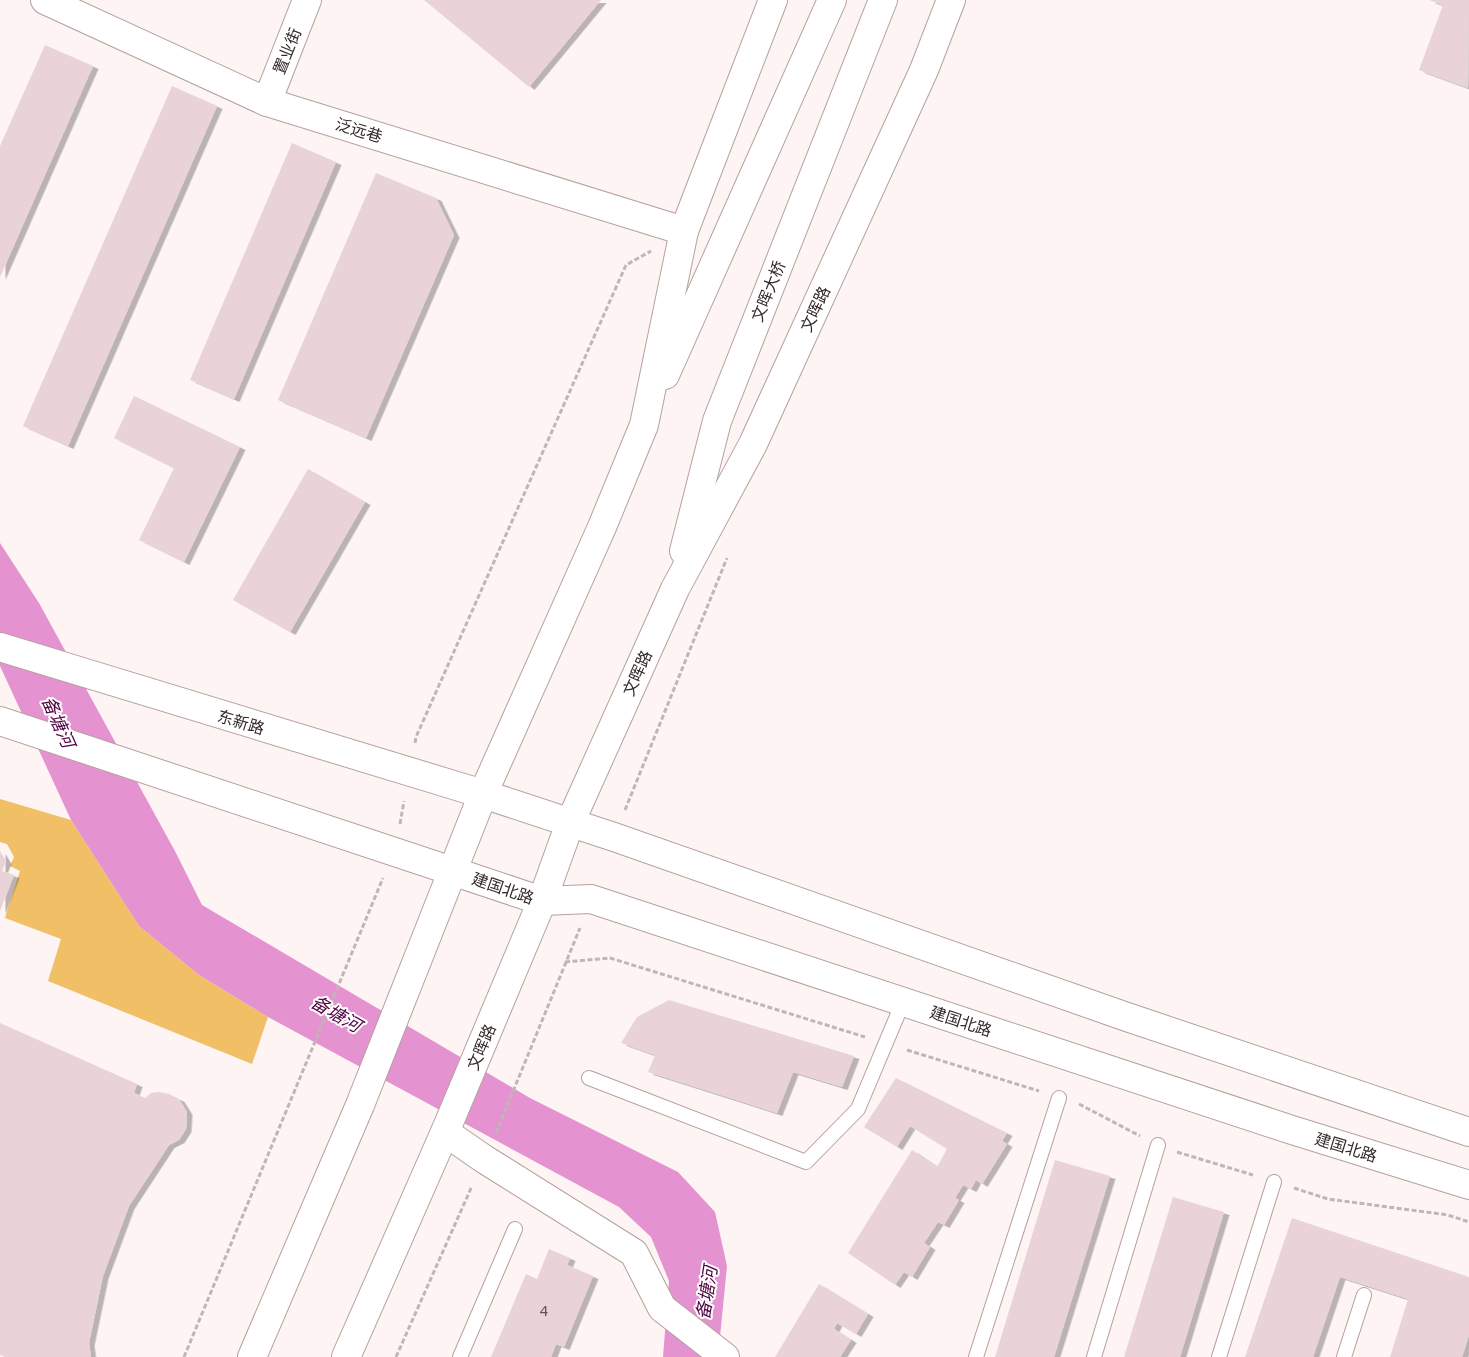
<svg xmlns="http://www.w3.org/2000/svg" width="1469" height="1357" viewBox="0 0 1469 1357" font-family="'Golos Text','Noto Sans SC',sans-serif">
  <defs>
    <filter id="shadow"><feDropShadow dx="5.5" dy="3" stdDeviation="0" flood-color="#0004"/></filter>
  </defs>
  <rect width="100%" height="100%" fill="#fdf4f3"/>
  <path fill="#f1bf66" d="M 0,799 L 71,820 L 139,926 L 199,975 L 268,1017 L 252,1064 L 48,981 L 61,939 L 5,918 L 20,871 L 10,866 L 14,857 L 7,844 L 0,842 Z"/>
  <path fill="#e592d0" d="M 0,543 L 39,603 L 176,853 L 202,905 L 530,1098 L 678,1172 L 715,1212 L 727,1266 L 718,1357 L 663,1357 L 669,1281 L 651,1237 L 619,1207 L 268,1017 L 199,975 L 139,926 L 71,820 L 0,666 Z"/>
  <g fill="#e9d3d8" filter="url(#shadow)">
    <path d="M 424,0 L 601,0 L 529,87 Z"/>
    <path d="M 1429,0 L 1469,0 L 1468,88 L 1419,70 L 1443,5 Z"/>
    <path d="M 45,45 L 93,66 L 0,277 L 0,146 Z"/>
    <path d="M 172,86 L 217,106 L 68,446 L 23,426 Z"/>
    <path d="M 292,143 L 336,162 L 234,399 L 190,380 Z"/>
    <path d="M 376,173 L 436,198 L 454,235 L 366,438 L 278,400 Z"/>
    <path d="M 134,396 L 240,447 L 184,562 L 139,540 L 174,468 L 114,438 Z"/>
    <path d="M 308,469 L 365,502 L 290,632 L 233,600 Z"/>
    <path d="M 0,851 L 6,861 L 2,871 L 14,875 L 0,911 Z"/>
    <path d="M 669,1000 L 854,1056 L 842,1087 L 793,1072 L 777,1113 L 648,1072 L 655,1055 L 621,1043 L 637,1017 Z"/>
    <path d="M 0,1023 L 137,1084 L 134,1093 L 145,1098 L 151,1093 L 159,1092 L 169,1094 L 179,1099 L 187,1112 L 186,1129 L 179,1140 L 169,1145 L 129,1206 L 103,1276 L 89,1343 L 91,1357 L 5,1357 L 0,1355 Z"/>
    <path d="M 896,1078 L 1007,1133 L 1002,1141 L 1007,1144 L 982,1184 L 976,1180 L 971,1189 L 963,1185 L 955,1198 L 959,1200 L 944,1225 L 938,1222 L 924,1243 L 930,1247 L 912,1277 L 904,1272 L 895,1285 L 848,1253 L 912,1150 L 937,1167 L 947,1149 L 910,1126 L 897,1147 L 864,1127 Z"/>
    <path d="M 1055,1160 L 1110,1176 L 1054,1357 L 995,1357 Z"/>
    <path d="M 1173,1197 L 1224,1212 L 1180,1357 L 1124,1357 Z"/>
    <path d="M 1292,1218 L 1469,1277 L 1469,1335 L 1462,1357 L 1390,1357 L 1408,1299 L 1340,1277 L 1313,1357 L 1245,1357 Z"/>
    <path d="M 549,1249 L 570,1258 L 567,1265 L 593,1276 L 564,1347 L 556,1344 L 551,1357 L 491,1357 L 526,1274 L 537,1279 Z"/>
    <path d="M 819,1284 L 868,1314 L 856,1334 L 837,1323 L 834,1329 L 851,1340 L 840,1357 L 775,1357 Z"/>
  </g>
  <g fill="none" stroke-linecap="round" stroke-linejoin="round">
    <g stroke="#b5a19e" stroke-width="16">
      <g id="lane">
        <path d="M 589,1078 L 806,1162 L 858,1109 L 903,1002"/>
        <path d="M 460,1357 L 515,1229"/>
        <path d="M 976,1357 L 1059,1098"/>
        <path d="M 1094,1357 L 1158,1145"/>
        <path d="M 1219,1357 L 1274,1182"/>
        <path d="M 1344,1357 L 1364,1295"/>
      </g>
    </g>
    <g stroke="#b5a19e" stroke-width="30">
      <g id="street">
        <path d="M 45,0 L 267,102 L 684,231"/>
        <path d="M 267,102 L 307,0"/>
        <path d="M 445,1132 L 484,1159 L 634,1253 L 662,1308 L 725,1357"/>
      </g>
    </g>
    <g stroke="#b5a19e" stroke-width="30">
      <g id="secondary">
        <path d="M 483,794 L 614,837 L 1124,1016 L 1469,1132"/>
        <path d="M 452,871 L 542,901 L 591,899 L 1292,1130 L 1469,1185"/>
      </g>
    </g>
    <g stroke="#b5a19e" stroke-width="30">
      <g id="primary">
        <path d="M 665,375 L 832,0"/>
        <path d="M 684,551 L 717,421 L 883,0"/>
        <path d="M 0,647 L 483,794"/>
        <path d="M 0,721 L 452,871"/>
        <path d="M 252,1357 L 360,1105 L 483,794 L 602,527 L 644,425 L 684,231 L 773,0"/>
        <path d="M 346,1357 L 445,1132 L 542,901 L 570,823 L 675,589 L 753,444 L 924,70 L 951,0"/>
      </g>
    </g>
    <g stroke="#bfb6b5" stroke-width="3" stroke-dasharray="5 2.5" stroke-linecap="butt">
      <path d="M 415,743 L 416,737 L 626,265 L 651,251"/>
      <path d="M 625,810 L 727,558"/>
      <path d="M 400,824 L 404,801"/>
      <path d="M 565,962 L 610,958 L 865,1037"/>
      <path d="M 907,1050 L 1039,1091"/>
      <path d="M 1079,1104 L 1140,1136"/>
      <path d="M 496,1133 L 580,928"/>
      <path d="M 1177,1152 L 1253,1175"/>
      <path d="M 1294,1188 L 1328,1199 L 1448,1215 L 1469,1222"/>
      <path d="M 184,1357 L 383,878"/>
      <path d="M 396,1357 L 472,1186"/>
    </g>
    <use href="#lane" stroke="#fff" stroke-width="14"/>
    <use href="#street" stroke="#fff" stroke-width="28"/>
    <use href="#secondary" stroke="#fff" stroke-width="28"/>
    <use href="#primary" stroke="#fff" stroke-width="28"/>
  </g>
  <g text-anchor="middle" stroke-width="4" stroke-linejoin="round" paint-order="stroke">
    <g font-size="14" fill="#605454">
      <text x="544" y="1316">4</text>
    </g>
    <g font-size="16" fill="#322a28" stroke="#fff">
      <text transform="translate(287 51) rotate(-68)" y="6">置业街</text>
      <text transform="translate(359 130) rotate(17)" y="6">泛远巷</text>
      <text transform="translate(768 291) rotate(-68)" y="6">文晖大桥</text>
      <text transform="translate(815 309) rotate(-65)" y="6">文晖路</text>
      <text transform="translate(637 673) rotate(-66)" y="6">文晖路</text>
      <text transform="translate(241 722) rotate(17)" y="6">东新路</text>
      <text transform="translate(503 888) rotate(19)" y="6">建国北路</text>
      <text transform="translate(961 1021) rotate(18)" y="6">建国北路</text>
      <text transform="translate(481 1047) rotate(-67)" y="6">文晖路</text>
      <text transform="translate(1346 1147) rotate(17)" y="6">建国北路</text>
    </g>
    <g font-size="18" font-style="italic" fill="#510544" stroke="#fff">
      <text transform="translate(58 722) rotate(66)" y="6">备塘河</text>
      <text transform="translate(336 1014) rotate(30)" y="6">备塘河</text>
      <text transform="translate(707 1293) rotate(-81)" y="6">备塘河</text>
    </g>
  </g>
</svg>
